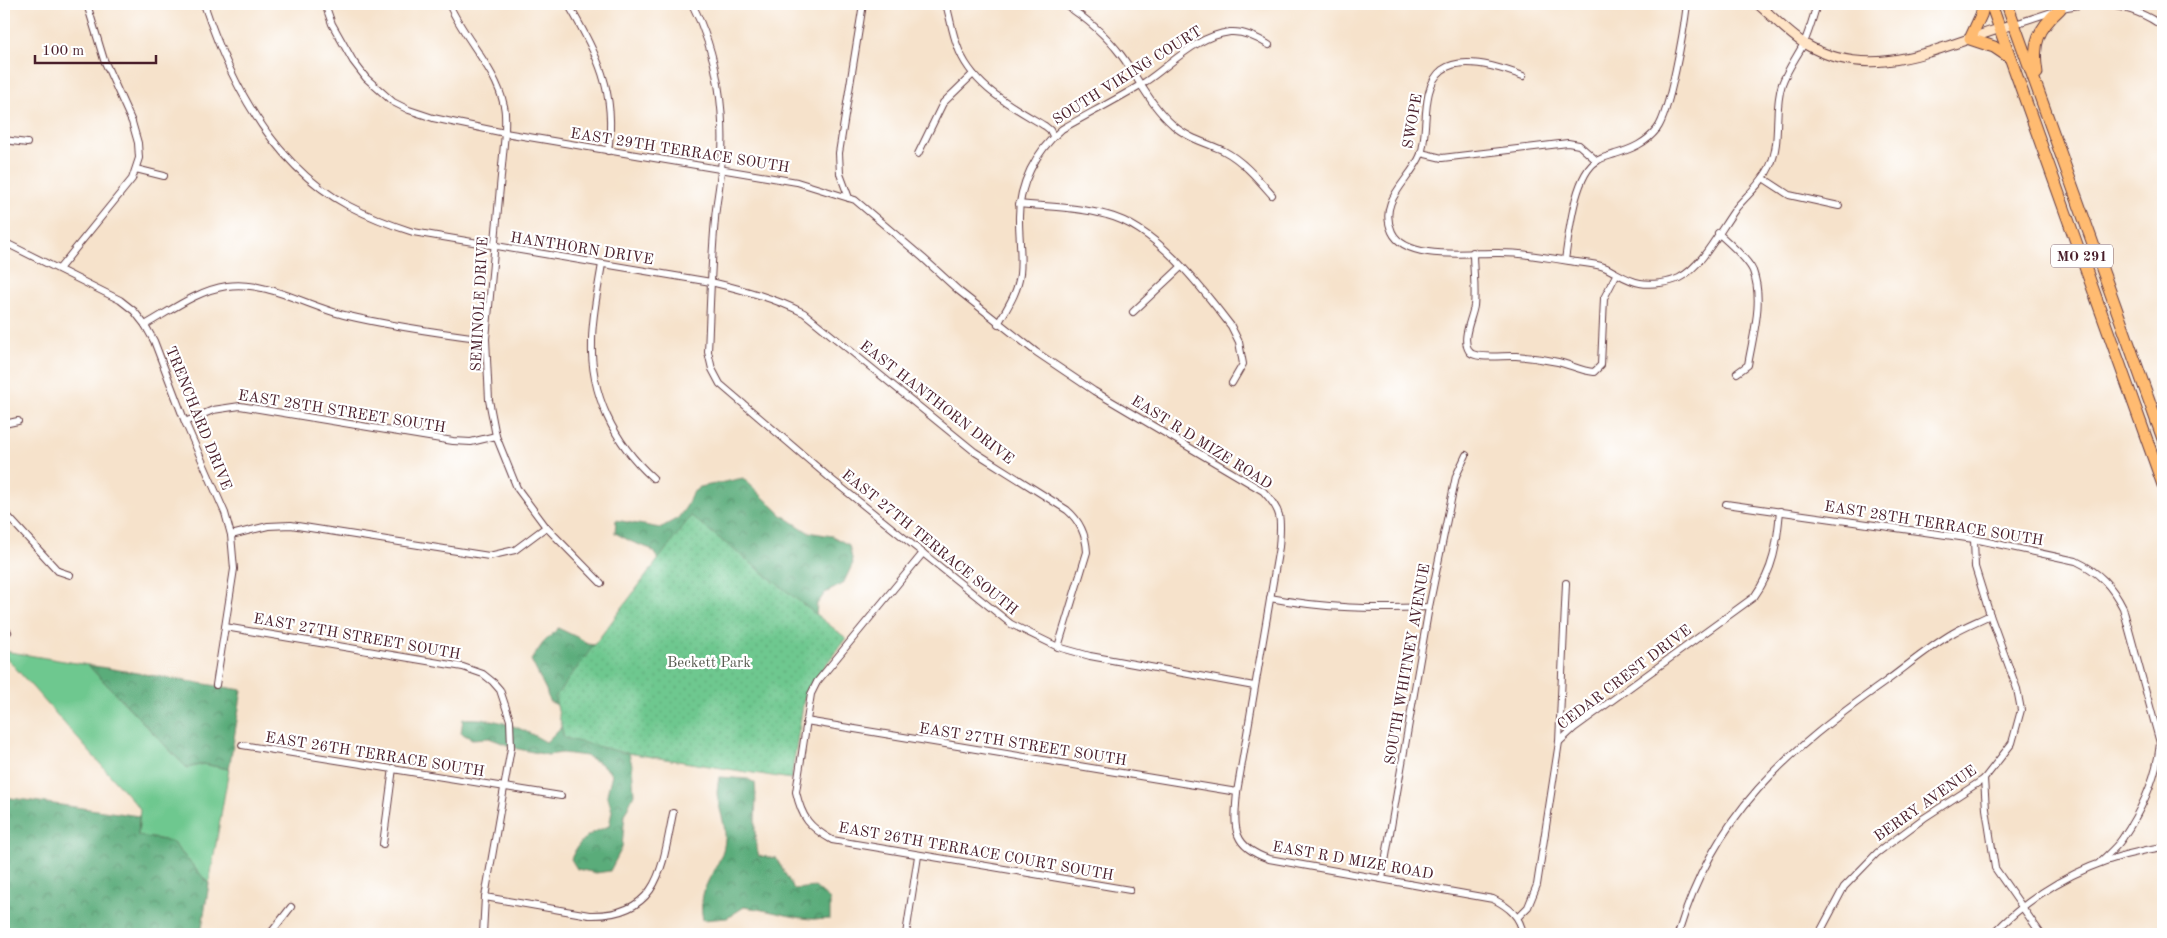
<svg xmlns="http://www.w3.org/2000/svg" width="2167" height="938" viewBox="0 0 2167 938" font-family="'Old Standard TT',serif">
  <defs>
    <pattern id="forest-crowns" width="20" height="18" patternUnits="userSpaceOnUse" patternTransform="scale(1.25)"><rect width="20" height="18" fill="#5aac7a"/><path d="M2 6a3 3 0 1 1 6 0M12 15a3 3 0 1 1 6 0" fill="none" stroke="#4c8b64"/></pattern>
    <pattern id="park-dots" width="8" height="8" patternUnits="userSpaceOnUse" patternTransform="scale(1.25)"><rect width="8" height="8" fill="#6ec88f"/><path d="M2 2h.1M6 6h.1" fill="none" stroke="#61ab7c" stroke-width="1.8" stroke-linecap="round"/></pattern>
  </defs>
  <rect width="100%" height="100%" fill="#fff"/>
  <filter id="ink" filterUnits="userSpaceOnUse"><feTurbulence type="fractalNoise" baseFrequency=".02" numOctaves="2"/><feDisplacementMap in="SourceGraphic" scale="10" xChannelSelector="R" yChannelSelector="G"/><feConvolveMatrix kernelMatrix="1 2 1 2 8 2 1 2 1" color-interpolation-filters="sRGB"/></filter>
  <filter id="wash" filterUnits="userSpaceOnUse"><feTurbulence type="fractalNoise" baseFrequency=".0096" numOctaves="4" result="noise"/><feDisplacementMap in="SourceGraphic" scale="20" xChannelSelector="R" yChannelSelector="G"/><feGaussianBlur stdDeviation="1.12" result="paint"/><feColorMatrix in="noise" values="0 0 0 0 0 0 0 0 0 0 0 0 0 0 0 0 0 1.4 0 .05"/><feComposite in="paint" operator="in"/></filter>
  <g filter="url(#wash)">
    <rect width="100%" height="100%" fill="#f6e2cb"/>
    <path fill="#6ec88f" stroke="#5c745d" d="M 4,651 L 88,665 L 187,768 L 203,764 L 229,769 L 209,884 L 171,841 L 138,836 L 140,809 L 4,655 Z"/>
    <g fill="url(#forest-crowns)" stroke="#526652">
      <path d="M 743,478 L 782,515 L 808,532 L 832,536 L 849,545 L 853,563 L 843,584 L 825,593 L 817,604 L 815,626 L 627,746 L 632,765 L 634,794 L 625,813 L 622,848 L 610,871 L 596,873 L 577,869 L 571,859 C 580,838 588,834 609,826 L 612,811 L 607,794 L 612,774 L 601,764 L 586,756 L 562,753 L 548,755 L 518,749 L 489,738 L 472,739 L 461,733 L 463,719 C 496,717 518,726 546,742 L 558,730 L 568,725 L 565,709 L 549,701 L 546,690 L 531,660 L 543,643 L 558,628 L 581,639 L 587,644 L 603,646 L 666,570 L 651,549 L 632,542 L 615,533 L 616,520 L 660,528 L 678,518 L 686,507 L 692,493 L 700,487 Z"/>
      <path d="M 88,665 L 242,690 L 229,769 L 203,764 L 187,768 Z"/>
      <path d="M 719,777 L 748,779 L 755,783 C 758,808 751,832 759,856 L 776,858 L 794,889 L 815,887 L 830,900 L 830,919 C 801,922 773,910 744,907 L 727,918 L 703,920 C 695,882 723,870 725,839 C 726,826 720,812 718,800 C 716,793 718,784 719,777 Z"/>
      <path d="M 4,797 L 139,816 L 138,836 L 171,841 L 209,884 L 201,934 L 4,934 Z"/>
    </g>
    <path fill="url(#park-dots)" stroke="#5c745d" d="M 691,516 L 846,638 L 810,686 L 804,699 L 791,779 L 621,752 L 564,738 L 555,697 Z"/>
  </g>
  <g filter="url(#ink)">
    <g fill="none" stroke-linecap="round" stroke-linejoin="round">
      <g stroke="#643c43" stroke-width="8">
        <g id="street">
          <path d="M 204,4 C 230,82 273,166 349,206 C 370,217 391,225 413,232 L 711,282 C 744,290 774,298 804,313 L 975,452 L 1067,510 C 1080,521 1086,534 1087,552 L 1058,647"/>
          <path d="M 325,4 L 332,24 L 353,61 L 366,78 L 393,102 L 409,110 L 433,118 L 505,133 L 797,182 L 855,200 L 923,258 L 959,291 L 1036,352 L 1094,391 L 1263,491 C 1283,512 1281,519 1279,547 L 1237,792 C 1234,828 1231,846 1269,859 L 1493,899 C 1509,907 1520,916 1523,934"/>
          <path d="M 449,4 C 464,39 496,68 504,106 C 506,114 505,124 505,133 L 486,339 L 489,400 L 496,436 L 517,488 L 546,527 L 601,583"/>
          <path d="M 568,4 C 597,53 617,93 608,151"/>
          <path d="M 692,4 C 718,54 726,114 721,170 C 720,187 716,203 715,219 C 711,264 710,308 708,352 L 712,369 L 720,384 L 831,479 L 1011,624 L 1058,647 L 1090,656 L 1254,686"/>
          <path d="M 946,4 C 950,17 952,32 957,45 C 971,86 1010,105 1045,126 L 1050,130 L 1053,136"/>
          <path d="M 1064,4 C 1086,18 1105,34 1121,55 C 1139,79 1150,105 1173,125 C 1187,138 1207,143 1224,151 C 1243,161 1258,179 1272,195"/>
          <path d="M 2104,4 C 2125,7 2146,13 2163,27"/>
          <path d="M 2015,24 L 2067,7 L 2085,4"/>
          <path d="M 1523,76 C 1502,68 1462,55 1442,70 C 1420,87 1429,130 1421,154 C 1411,180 1377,200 1392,232 C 1406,262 1472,252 1500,253 C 1523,253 1546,257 1569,261 C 1581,263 1593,263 1604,267 C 1616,272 1627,281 1640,283 C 1651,285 1669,283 1679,278 C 1703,266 1721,228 1737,207 C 1748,194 1763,182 1770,166 C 1782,140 1773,111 1782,84 C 1787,70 1796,58 1803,45 C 1809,32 1813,18 1817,4"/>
          <path d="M 4,94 L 4,120"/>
          <path d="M 4,140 L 27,143"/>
          <path d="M 1421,153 L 1442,158 L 1568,143 L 1579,145 L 1597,161"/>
          <path d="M 918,154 L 943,103 L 973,74"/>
          <path d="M 136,169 L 164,176"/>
          <path d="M 1763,178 L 1789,195 L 1839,206"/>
          <path d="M 849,198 L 840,174 L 839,153 L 863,4"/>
          <path d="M 1019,204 C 1048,207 1079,207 1107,215 C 1156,227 1201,287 1231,326 L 1239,342 L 1243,364 L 1232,383"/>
          <path d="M 1718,233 C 1728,242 1748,259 1753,271 C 1764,301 1753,335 1748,365 L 1737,373"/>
          <path d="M 4,242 L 120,300 L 134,311 L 145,325 L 154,341 L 185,422 L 225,513 L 231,535 L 234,569 L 216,685"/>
          <path d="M 1473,252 C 1473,270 1476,289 1474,306 C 1472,319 1461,338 1469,351 C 1474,360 1505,355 1516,356 C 1530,357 1544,359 1558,362 C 1571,365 1581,371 1594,372 L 1601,365 L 1604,298 L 1616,275"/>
          <path d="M 1565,260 C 1569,235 1574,175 1597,161 C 1602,157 1610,156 1615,154 C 1632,149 1646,143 1657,129 C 1670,112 1684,29 1687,4"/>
          <path d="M 602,264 C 598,289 592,316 592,341 C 590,394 614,443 653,478"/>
          <path d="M 59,269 L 132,179 L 139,158 L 138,143 L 132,122 L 104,60 L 87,4"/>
          <path d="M 1133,312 L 1181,267"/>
          <path d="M 998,324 C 1007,308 1018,292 1020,274 C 1022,256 1019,238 1019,220 C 1018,185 1036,151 1062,129 C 1090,113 1118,99 1145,82 C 1172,64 1196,36 1230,32 C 1243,31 1258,38 1269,45"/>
          <path d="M 145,325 C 170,311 198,290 227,286 C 265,280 307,306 344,315 C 390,326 439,333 486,339"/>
          <path d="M 185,422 L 213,410 L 240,406 L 453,441 L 471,442 L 496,436"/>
          <path d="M 4,424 L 18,421"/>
          <path d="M 1726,504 L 1974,539 L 2076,561 C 2099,572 2112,586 2123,608 L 2160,743 C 2157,777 2141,811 2122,839 C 2116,848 2108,854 2100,862"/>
          <path d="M 4,512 L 58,571 L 70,575"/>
          <path d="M 231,535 L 268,526 L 291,525 L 489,556 L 515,550 L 546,527"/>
          <path d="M 923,553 L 817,682 L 811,694 L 796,792 C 802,818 809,827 832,840 L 1130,890"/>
          <path d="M 1270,598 C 1327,609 1372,609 1429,607"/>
          <path d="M 4,627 L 8,632"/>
          <path d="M 225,627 L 463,667 L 483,674 L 493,682 L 500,690 L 510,720 L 511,748 L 485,897 L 483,934"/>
          <path d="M 806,721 L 1237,792"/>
          <path d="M 1559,742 L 1574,728 L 1754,597 C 1774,569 1777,544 1780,511"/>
          <path d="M 242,745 L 561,796"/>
          <path d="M 1984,779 L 1986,809 L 1995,868 L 2041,934"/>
          <path d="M 383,844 L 393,768"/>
          <path d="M 1382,879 L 1429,607 L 1456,476 L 1466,455"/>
          <path d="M 485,897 L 589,915 C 659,917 662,868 673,813"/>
          <path d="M 1518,917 L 1528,907 L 1537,885 L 1559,742 L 1566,583"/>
          <path d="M 270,934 L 291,907"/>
          <path d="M 906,934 L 918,856"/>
          <path d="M 1678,934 C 1714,814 1786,752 1885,682 C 1907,666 1929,647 1953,633 C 1965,626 1978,621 1990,615"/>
          <path d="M 1819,934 L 1844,887 L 1877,853 L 1924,818 L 1984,779 L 2012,743 L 2021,710 L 2017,689 L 1990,615 L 1975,567 L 1974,539"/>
          <path d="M 1993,934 C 2040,885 2096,857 2163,847"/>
        </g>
      </g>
      <g stroke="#643c43" stroke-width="11">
        <path id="secondary" d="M 1758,4 C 1773,17 1788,33 1805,44 C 1876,86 1945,43 2015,24"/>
      </g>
      <g stroke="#643c43" stroke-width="13">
        <g id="highway">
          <path d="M 1984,4 L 1981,15 L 1970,39 L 1994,47 L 2009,57"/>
          <path d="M 1991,4 L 2163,485"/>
          <path d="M 2007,4 L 2163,439"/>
          <path d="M 2037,73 C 2032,43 2038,29 2060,9"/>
        </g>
      </g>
      <use href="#street" stroke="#fff" stroke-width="6"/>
      <use href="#secondary" stroke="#ffe4c6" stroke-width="9"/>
      <use href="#highway" stroke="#ffbb71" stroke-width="11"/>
    </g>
  </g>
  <g text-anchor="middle" stroke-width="4.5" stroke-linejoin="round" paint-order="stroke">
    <rect fill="#fff" stroke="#80626b" stroke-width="1" x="2051" y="244.5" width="62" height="23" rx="4"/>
    <g font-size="14" font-weight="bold" fill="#4a1f2b">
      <text x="2082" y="261">MO 291</text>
    </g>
    <g font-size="15" fill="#4a1f2b" stroke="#fff">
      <text transform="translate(1127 75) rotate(-32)" y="5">SOUTH VIKING COURT</text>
      <text transform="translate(1412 121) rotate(-80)" y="5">SWOPE</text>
      <text transform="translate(680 150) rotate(9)" y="5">EAST 29TH TERRACE SOUTH</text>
      <text transform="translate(582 248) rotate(9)" y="5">HANTHORN DRIVE</text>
      <text transform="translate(479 304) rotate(-87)" y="5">SEMINOLE DRIVE</text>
      <text transform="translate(937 402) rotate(38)" y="5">EAST HANTHORN DRIVE</text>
      <text transform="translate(342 411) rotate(9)" y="5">EAST 28TH STREET SOUTH</text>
      <text transform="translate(199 418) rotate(68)" y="5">TRENCHARD DRIVE</text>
      <text transform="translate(1202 442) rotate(32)" y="5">EAST R D MIZE ROAD</text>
      <text transform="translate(1934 523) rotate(9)" y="5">EAST 28TH TERRACE SOUTH</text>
      <text transform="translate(930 542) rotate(39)" y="5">EAST 27TH TERRACE SOUTH</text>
      <text transform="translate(357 636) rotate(10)" y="5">EAST 27TH STREET SOUTH</text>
      <text transform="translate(1407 664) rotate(-80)" y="5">SOUTH WHITNEY AVENUE</text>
      <text transform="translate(1624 677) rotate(-37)" y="5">CEDAR CREST DRIVE</text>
      <text transform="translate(1023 744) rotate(9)" y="5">EAST 27TH STREET SOUTH</text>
      <text transform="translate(375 754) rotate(9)" y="5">EAST 26TH TERRACE SOUTH</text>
      <text transform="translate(1925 803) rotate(-35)" y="5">BERRY AVENUE</text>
      <text transform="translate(976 851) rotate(10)" y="5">EAST 26TH TERRACE COURT SOUTH</text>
      <text transform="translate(1353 860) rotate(10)" y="5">EAST R D MIZE ROAD</text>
    </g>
    <g font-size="15" fill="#575a4e" stroke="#fff">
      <text x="709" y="667">Beckett Park</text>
    </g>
  </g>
  <rect width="2167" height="938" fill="none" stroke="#fff" stroke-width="20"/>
  <path d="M35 55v8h121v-8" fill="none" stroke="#4a1f2b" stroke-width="2.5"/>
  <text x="42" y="55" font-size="15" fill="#4a1f2b" stroke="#ffffff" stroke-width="4" paint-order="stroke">100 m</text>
</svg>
